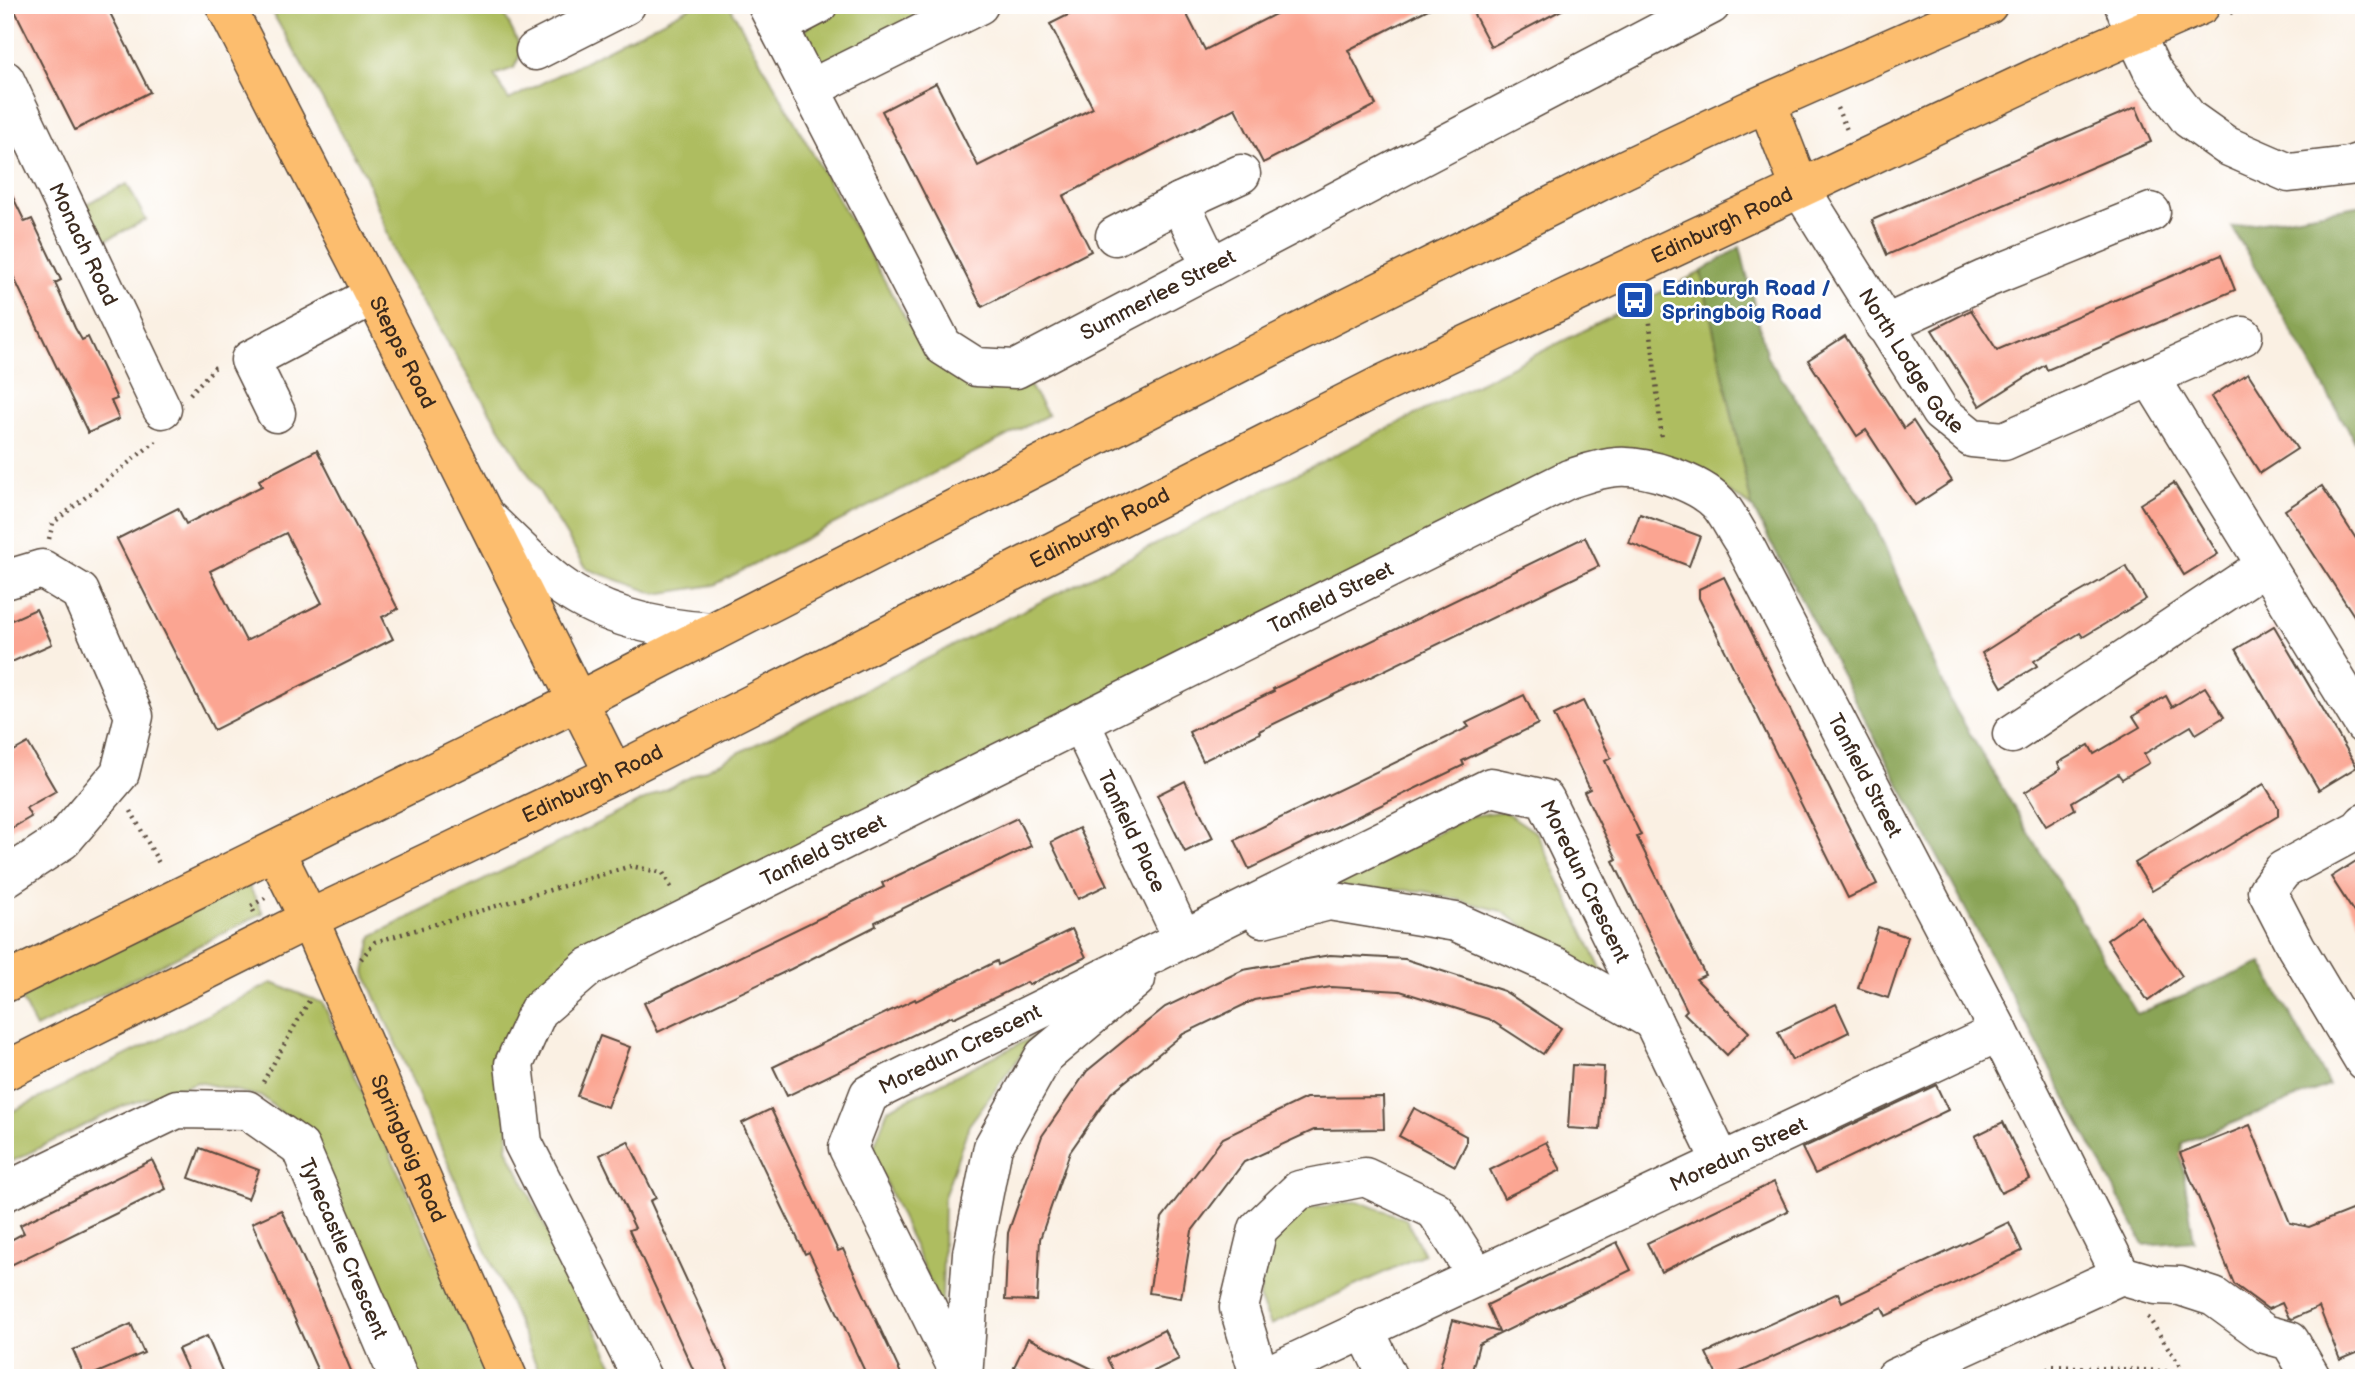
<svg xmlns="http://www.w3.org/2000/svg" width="2369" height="1383" viewBox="0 0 2369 1383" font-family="'Balsamiq Sans',sans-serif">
  <rect width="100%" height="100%" fill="#fff"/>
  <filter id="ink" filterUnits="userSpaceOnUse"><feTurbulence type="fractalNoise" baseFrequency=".0143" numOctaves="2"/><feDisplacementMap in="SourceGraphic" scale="14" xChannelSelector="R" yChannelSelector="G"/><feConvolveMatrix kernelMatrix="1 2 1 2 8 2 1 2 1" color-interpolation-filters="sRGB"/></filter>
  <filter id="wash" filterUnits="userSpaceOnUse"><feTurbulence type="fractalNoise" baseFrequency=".00686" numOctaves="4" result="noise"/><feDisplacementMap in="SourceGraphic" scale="28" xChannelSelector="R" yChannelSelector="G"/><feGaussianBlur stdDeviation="1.57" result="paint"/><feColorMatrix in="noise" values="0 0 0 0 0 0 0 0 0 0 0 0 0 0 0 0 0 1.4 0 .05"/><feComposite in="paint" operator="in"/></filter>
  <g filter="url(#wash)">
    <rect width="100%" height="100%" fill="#faf0e3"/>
    <g fill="#aebd60" stroke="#74743f" stroke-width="2">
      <path d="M 268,5 L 500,5 L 522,51 L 514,68 L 494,75 L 509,100 L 694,5 L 729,5 L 928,358 L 984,381 L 1024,376 L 1048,415 L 714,585 L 656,594 L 587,569 L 399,264 L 365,174 Z"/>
      <path d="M 841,5 L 943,5 L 837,60 L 810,61 L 802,36 L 811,20 Z"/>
      <path d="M 127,184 L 146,220 L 104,241 L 86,204 Z"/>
      <path d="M 1701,272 L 1752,507 L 1677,458 L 1619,449 L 523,1005 L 507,1148 L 619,1378 L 542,1378 L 365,973 L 372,936 Z"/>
      <path d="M 1504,811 L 1537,833 L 1607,982 L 1501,911 L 1424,891 L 1333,887 L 1471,816 Z"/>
      <path d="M 246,880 L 263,913 L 36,1028 L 19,995 Z"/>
      <path d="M 272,983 L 323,1003 L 490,1378 L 413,1378 L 303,1132 L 263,1097 L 198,1082 L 123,1106 L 5,1165 L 5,1115 Z"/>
      <path d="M 1035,1036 L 969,1125 L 944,1197 L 942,1309 L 872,1152 L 888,1109 Z"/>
      <path d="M 1358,1201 L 1406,1219 L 1424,1254 L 1271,1325 L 1259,1298 L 1268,1246 L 1306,1209 Z"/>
    </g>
    <g fill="#8aa456" stroke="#62673a" stroke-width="2">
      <path d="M 2364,205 L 2364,457 L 2232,227 Z"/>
      <path d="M 1740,247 L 1767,357 L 1864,499 L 1951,702 L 2137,1014 L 2262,963 L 2329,1085 L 2182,1143 L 2181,1156 L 2194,1241 L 2144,1245 L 1752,507 L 1701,272 Z"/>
    </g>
    <g id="blocks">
      <g fill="#fba592" fill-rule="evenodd">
        <path d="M 12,5 L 106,5 L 150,92 L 75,130 Z"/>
        <path d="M 1088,5 L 1182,5 L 1205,50 L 1293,5 L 1436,5 L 1348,50 L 1376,105 L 1263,163 L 1235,108 L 1063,196 L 1091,251 L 982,307 L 882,111 L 936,83 L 978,166 L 1093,108 L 1050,24 Z"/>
        <path d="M 1469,5 L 1571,5 L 1491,47 Z"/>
        <path d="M 2136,107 L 2151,142 L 1887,255 L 1872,220 Z"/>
        <path d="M 5,181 L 25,222 L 32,219 L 61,280 L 55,283 L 75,328 L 82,340 L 88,337 L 117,399 L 111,401 L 119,419 L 88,433 L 5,259 Z"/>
        <path d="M 2221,255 L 2235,290 L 2047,370 L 2045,365 L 1980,406 L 1932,330 L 1971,310 L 1997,350 Z"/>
        <path d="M 1845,336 L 1904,428 L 1913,421 L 1952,481 L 1915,505 L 1866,430 L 1857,436 L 1808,360 Z"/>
        <path d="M 2248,373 L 2297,449 L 2260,473 L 2211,397 Z"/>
        <path d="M 317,450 L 398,609 L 382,617 L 393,639 L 214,730 L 117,539 L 178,508 L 186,524 L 262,486 L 259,480 ZM 286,533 L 322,603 L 246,641 L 210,571 Z"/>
        <path d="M 2174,483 L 2218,554 L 2184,575 L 2140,504 Z"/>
        <path d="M 2322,486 L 2364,551 L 2364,631 L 2285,510 Z"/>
        <path d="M 1640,514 L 1700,536 L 1689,566 L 1629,543 Z"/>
        <path d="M 1585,537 L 1599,566 L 1259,731 L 1260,733 L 1203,761 L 1189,732 L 1274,691 L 1273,689 Z"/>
        <path d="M 2126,566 L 2146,599 L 2083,637 L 2080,633 L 2034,661 L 2037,666 L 2002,687 L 1982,653 L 2054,607 Z"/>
        <path d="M 1724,577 L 1877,884 L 1848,898 L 1699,598 L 1699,589 Z"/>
        <path d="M 36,609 L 52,644 L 5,665 L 5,623 Z"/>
        <path d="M 2274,626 L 2357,767 L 2319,790 L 2236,649 Z"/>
        <path d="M 2205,687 L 2224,717 L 2196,734 L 2191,726 L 2144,754 L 2149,763 L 2122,779 L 2118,774 L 2072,802 L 2075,809 L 2046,826 L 2025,792 L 2061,769 L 2058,763 L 2089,745 L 2094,754 L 2140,727 L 2133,716 L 2166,696 L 2172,707 Z"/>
        <path d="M 1524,695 L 1538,724 L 1462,761 L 1464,765 L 1249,869 L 1235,840 L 1469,727 L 1466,723 Z"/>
        <path d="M 1583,701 L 1611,758 L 1605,761 L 1641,835 L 1637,837 L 1705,975 L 1696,979 L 1749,1032 L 1727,1055 L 1684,1013 L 1687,1010 L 1613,861 L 1617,859 L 1584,792 L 1590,789 L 1554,715 Z"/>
        <path d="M 28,743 L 56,791 L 26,808 L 31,817 L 5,832 L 5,756 Z"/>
        <path d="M 1185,781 L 1213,838 L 1185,852 L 1157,795 Z"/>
        <path d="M 2264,784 L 2278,807 L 2278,816 L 2152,891 L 2135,863 Z"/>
        <path d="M 1017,818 L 1031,846 L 875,922 L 876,926 L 791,969 L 658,1032 L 644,1003 L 884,887 L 882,883 Z"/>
        <path d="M 1079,828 L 1107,885 L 1078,899 L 1051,842 Z"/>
        <path d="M 2364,856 L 2364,928 L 2331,877 Z"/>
        <path d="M 2141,916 L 2182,976 L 2148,1001 L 2107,940 Z"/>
        <path d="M 1878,927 L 1908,937 L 1888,998 L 1858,988 Z"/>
        <path d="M 1072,929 L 1086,957 L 1029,985 L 1027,982 L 953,1018 L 952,1016 L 787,1096 L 773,1067 L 915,999 L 916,1001 L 997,961 L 998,965 Z"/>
        <path d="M 1330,955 L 1405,959 L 1504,991 L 1561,1028 L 1543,1054 L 1489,1019 L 1400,991 L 1331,987 L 1254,1000 L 1183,1034 L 1111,1093 L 1070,1152 L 1040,1239 L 1037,1301 L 1005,1300 L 1008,1233 L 1042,1136 L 1087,1071 L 1165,1007 L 1243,970 Z"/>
        <path d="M 1836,1004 L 1849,1032 L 1792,1060 L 1778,1032 Z"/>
        <path d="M 600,1036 L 630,1047 L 607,1107 L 577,1096 Z"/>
        <path d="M 1572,1065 L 1604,1067 L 1600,1130 L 1568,1128 Z"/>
        <path d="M 1936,1085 L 1948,1110 L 1815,1174 L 1802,1148 Z"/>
        <path d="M 1383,1097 L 1384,1129 L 1314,1130 L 1244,1162 L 1192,1231 L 1181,1298 L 1149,1293 L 1162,1218 L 1223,1138 L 1306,1098 Z"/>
        <path d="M 1414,1108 L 1466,1136 L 1466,1144 L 1455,1166 L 1399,1136 Z"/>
        <path d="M 771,1109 L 838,1251 L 843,1249 L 903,1378 L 868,1378 L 809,1252 L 805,1254 L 742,1123 Z"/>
        <path d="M 2003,1122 L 2030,1179 L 2001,1193 L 1975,1136 Z"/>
        <path d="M 2250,1125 L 2290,1223 L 2309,1227 L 2364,1205 L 2364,1350 L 2340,1360 L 2319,1307 L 2292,1319 L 2289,1318 L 2282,1303 L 2268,1309 L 2234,1284 L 2180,1153 Z"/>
        <path d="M 628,1141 L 656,1198 L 650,1201 L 732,1378 L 697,1378 L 629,1230 L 635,1228 L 600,1155 Z"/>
        <path d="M 1546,1142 L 1561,1170 L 1504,1198 L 1490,1170 Z"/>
        <path d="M 200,1148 L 259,1170 L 248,1199 L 189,1178 Z"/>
        <path d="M 152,1160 L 166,1189 L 5,1268 L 5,1243 L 24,1233 L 20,1225 Z"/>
        <path d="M 1774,1182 L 1788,1211 L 1661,1272 L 1647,1243 Z"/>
        <path d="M 281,1210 L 316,1286 L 354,1378 L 321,1378 L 252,1223 Z"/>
        <path d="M 2009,1222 L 2022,1251 L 1886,1316 L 1882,1307 L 1727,1378 L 1718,1378 L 1706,1353 L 1838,1293 L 1842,1302 Z"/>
        <path d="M 1617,1242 L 1631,1270 L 1479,1344 L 1470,1378 L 1437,1378 L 1453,1320 L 1499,1332 L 1487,1305 Z"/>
        <path d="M 131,1324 L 144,1353 L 85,1378 L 73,1350 Z"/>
        <path d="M 1164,1330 L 1179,1359 L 1140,1378 L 1117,1378 L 1107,1359 Z"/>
        <path d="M 207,1336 L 225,1378 L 191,1378 L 178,1349 Z"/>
        <path d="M 1028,1338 L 1111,1378 L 1037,1378 L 1014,1367 Z"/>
      </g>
    </g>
  </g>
  <g filter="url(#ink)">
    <use href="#blocks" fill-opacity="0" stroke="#58483c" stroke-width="2"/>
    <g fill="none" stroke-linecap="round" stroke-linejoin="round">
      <g stroke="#58483c" stroke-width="41">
        <g id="minor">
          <path id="s1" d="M 767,5 L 943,346 L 976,367 L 1016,369 L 1711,5"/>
          <path d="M 2124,5 L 2135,34 L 2152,70 L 2189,119 L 2227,146 L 2289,173 L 2349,166 L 2364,161"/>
          <path d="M 778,26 L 818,5"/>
          <path d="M 535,51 L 626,5"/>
          <path id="s2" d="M 5,80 L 162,409"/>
          <path d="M 810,89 L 979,5"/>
          <path id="s3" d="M 1800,188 L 1940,412 L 1972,438 L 2004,441 L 2243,336"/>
          <path d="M 1115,236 L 1180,202"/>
          <path d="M 1211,267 L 1180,202 L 1241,174"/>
          <path d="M 1884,325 L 1985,279 L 2151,212"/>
          <path d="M 2150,377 L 2364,725"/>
          <path d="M 276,413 L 250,360 L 374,295"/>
          <path d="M 488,519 C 510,540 532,563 556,582 C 601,617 657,629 713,632"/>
          <path d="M 5,580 L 42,569 L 80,592 L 134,716 L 120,773 L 63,840 L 5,878"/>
          <path id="s4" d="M 1080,722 L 1183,939"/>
          <path d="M 2012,734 L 2266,565"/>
          <path d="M 2364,823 L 2359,829 L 2283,870 L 2267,891 L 2296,947 L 2364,1061"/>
          <path d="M 1263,918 L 1329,901 L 1456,922 L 1557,967 L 1653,1021"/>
          <path id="s5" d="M 5,1192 L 177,1109 L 247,1110 L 300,1147 L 399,1378"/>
          <path d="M 2121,1275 L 2156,1285 L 2180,1286 L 2214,1297 L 2265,1334 L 2290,1341 L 2311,1377"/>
          <path d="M 1364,1328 L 1388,1378"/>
          <path id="s6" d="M 642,1378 L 523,1143 L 514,1064 L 538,1011 L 589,967 L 1569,479 C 1585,474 1600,468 1617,467 C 1645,465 1698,482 1718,503 C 1727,513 1734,528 1742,540 L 1999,1032 L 2121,1275"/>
          <path id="s7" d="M 962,1378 L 848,1148 L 869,1094 L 1491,787 L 1545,799 L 1721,1161"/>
          <path d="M 963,1378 L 972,1253 L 993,1147 L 1044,1056 L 1136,979"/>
          <path d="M 1260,1378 L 1239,1308 L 1258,1229 L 1299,1190 L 1365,1177 L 1435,1210 L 1477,1276"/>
          <path id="s8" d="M 1261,1378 L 1999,1032"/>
          <path d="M 1895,1378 L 2121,1275"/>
        </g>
      </g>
      <g stroke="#58483c" stroke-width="41">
        <g id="major">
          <path id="s9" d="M 225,5 L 374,295 L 614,774"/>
          <path d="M 1767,103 L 1800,188"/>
          <path id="s10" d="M 275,851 L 309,919 L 508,1378"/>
          <path d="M 5,983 L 578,701 L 1343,310 L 1625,169 L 1746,112 L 1988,5"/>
          <path id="s11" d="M 5,1071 L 309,919 L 614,774 L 1385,383 L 2059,67 L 2201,5"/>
        </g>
      </g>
      <g stroke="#58483c" stroke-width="4.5" stroke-dasharray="2 5" stroke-linecap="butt">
        <path d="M 2231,13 L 2250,5"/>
        <path d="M 1837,108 L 1848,132"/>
        <path d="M 1647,295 L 1662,440"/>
        <path d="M 190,394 L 214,368 L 218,367"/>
        <path d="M 49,539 L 53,523 L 156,441"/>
        <path d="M 131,811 L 160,865"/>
        <path d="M 254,912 L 251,906 L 265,898"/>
        <path d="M 361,959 L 375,942 L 631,866 L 663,873 L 673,891"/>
        <path d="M 263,1082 L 309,1001"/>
        <path d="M 2148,1317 L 2188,1378"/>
        <path d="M 2036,1378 L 2052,1366 L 2184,1372"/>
      </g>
      <use href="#minor" stroke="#fff" stroke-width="38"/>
      <use href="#major" stroke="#fcbd6e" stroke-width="38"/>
    </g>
  </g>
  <defs>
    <g id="bus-square" transform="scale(2.0125)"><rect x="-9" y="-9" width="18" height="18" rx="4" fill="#1a4fb4" stroke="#fff"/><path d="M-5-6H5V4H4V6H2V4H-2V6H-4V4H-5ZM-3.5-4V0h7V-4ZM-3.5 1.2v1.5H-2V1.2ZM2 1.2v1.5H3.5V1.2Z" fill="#fff"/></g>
  </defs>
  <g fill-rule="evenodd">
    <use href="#bus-square" x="1635" y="300"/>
  </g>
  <g text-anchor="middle" stroke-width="5" stroke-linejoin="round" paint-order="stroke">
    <g font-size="21" fill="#3b2a1e" stroke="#fff">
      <text dy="7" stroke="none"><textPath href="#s11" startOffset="1914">Edinburgh Road</textPath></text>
      <text dy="7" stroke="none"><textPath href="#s2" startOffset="182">Monach Road</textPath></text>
      <text dy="7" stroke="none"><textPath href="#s1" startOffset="623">Summerlee Street</textPath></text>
      <text dy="7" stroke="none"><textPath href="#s9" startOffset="390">Stepps Road</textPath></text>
      <text dy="7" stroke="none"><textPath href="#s3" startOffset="206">North Lodge Gate</textPath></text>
      <text dy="7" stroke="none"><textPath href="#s11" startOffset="1222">Edinburgh Road</textPath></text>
      <text dy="7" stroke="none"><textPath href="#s6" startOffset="1297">Tanfield Street</textPath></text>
      <text dy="7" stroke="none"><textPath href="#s6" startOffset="2032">Tanfield Street</textPath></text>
      <text dy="7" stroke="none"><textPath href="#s11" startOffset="654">Edinburgh Road</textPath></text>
      <text dy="7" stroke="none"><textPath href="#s4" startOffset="121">Tanfield Place</textPath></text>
      <text dy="7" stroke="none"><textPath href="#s6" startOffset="730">Tanfield Street</textPath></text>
      <text dy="7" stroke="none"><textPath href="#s7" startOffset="1155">Moredun Crescent</textPath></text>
      <text dy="7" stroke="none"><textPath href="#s7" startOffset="416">Moredun Crescent</textPath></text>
      <text dy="7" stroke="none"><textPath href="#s10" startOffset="326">Springboig Road</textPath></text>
      <text dy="7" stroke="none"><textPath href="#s8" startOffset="527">Moredun Street</textPath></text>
      <text dy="7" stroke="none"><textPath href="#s5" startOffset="436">Tynecastle Crescent</textPath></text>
    </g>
    <g font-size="21" font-weight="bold" fill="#164399" stroke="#fff" text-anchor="start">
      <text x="1662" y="295">Edinburgh Road /<tspan x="1662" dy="24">Springboig Road</tspan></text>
    </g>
  </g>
  <rect width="2369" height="1383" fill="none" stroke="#fff" stroke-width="28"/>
</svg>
